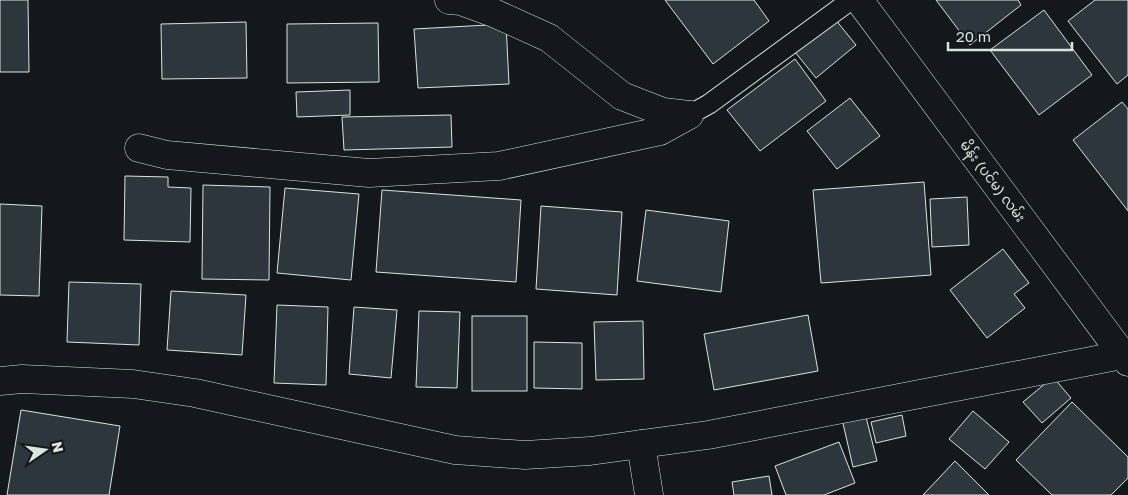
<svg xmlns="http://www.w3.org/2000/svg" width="1128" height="495" viewBox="0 0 1128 495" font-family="'Golos Text','Noto Sans Myanmar',sans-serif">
  <rect width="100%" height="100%" fill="#14181c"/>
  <g fill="#2c363c" stroke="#d8e6dc">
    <path d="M 0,0 L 28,0 L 29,72 L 0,72 Z"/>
    <path d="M 665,0 L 754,0 L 769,21 L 713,64 Z"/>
    <path d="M 936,0 L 1018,0 L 1021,5 L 970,45 Z"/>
    <path d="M 1095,0 L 1128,0 L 1128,75 L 1117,84 L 1068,21 Z"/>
    <path d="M 1044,10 L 1092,75 L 1039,115 L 990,50 Z"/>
    <path d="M 835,19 L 856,45 L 816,78 L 795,52 Z"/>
    <path d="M 246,22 L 247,78 L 162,79 L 161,24 Z"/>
    <path d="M 378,23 L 379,82 L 287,83 L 287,24 Z"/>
    <path d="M 506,24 L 509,84 L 418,88 L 414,29 Z"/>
    <path d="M 795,59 L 826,101 L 760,151 L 727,110 Z"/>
    <path d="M 350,90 L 350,115 L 297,117 L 296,92 Z"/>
    <path d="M 850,98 L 880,136 L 837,169 L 807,131 Z"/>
    <path d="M 1122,102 L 1128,109 L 1128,211 L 1073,140 Z"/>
    <path d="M 451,115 L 452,147 L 344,150 L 342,117 Z"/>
    <path d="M 125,176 L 168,177 L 168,187 L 191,188 L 190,242 L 124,240 Z"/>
    <path d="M 924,182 L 931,275 L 821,283 L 813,190 Z"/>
    <path d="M 203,185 L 270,187 L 269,280 L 202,279 Z"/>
    <path d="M 285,188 L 359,194 L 351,280 L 277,273 Z"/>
    <path d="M 382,190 L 521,200 L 516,282 L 376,272 Z"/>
    <path d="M 967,197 L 969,245 L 932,247 L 930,199 Z"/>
    <path d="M 0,204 L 42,206 L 39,296 L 0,295 Z"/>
    <path d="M 541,206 L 622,212 L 617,295 L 536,289 Z"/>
    <path d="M 646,210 L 729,221 L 721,292 L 637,281 Z"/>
    <path d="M 1003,249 L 1029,283 L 1014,294 L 1025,308 L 987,338 L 950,290 Z"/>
    <path d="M 69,282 L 141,284 L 139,345 L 67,342 Z"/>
    <path d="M 171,291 L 246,295 L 242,355 L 167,350 Z"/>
    <path d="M 277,305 L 328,307 L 326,385 L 274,383 Z"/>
    <path d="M 354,307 L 397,310 L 391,378 L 349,374 Z"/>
    <path d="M 419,311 L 460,312 L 457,388 L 416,387 Z"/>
    <path d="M 808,315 L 818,371 L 714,390 L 704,334 Z"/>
    <rect x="472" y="316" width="55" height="75"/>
    <path d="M 643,321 L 644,379 L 596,380 L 594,322 Z"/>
    <path d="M 534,342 L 582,343 L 582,389 L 534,388 Z"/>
    <path d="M 1053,377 L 1071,398 L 1042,423 L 1023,402 Z"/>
    <path d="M 1072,402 L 1128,457 L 1128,478 L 1111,495 L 1052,495 L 1016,460 Z"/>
    <path d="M 21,410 L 120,426 L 109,495 L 7,495 Z"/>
    <path d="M 973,411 L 1009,442 L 985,469 L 949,439 Z"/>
    <path d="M 865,413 L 877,461 L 853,467 L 842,419 Z"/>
    <path d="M 902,415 L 906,436 L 876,443 L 871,422 Z"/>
    <path d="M 839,442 L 855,483 L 824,495 L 786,495 L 775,466 Z"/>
    <path d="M 955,461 L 989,495 L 923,495 Z"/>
    <path d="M 769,476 L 772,495 L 734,495 L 732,482 Z"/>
  </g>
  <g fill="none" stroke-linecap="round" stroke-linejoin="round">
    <g stroke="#d8e6dc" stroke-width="21">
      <path id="lane" d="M 689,115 L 709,104 L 851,0"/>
    </g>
    <g stroke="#d8e6dc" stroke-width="29">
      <g id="street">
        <path d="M 449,0 L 461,1 L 494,13 L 549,38 L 622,96 L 663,112 L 689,115"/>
        <path d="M 139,148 L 167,155 L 369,173 L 499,166 L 660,131 L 689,115"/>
        <path d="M 0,381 L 22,379 L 133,384 L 195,393 L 455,450 L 525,455 L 590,451 L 708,435 L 1122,355"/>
        <path d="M 641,444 L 649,495"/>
      </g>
    </g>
    <g stroke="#d8e6dc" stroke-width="29">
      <path id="primary" d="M 859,0 L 1128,362"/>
    </g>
    <use href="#lane" stroke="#14181c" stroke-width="19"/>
    <use href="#street" stroke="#14181c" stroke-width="28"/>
    <use href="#primary" stroke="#14181c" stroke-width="28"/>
  </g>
  <g text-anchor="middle" stroke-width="4" stroke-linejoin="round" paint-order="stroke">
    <g font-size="14" fill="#d8e6dc" stroke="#14181c">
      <text transform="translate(993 181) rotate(53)" y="5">မိန်း (ပင်မ) လမ်း</text>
    </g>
  </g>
  <g transform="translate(45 450) rotate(77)" stroke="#14181c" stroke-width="4" paint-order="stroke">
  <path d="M0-4L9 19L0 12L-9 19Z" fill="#d8e6dc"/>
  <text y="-8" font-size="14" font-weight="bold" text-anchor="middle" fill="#d8e6dc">N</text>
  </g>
  <path d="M948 42v8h124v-8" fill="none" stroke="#d8e6dc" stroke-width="2.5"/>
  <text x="956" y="42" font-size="15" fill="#d8e6dc" stroke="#14181c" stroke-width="4" paint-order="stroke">20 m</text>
</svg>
